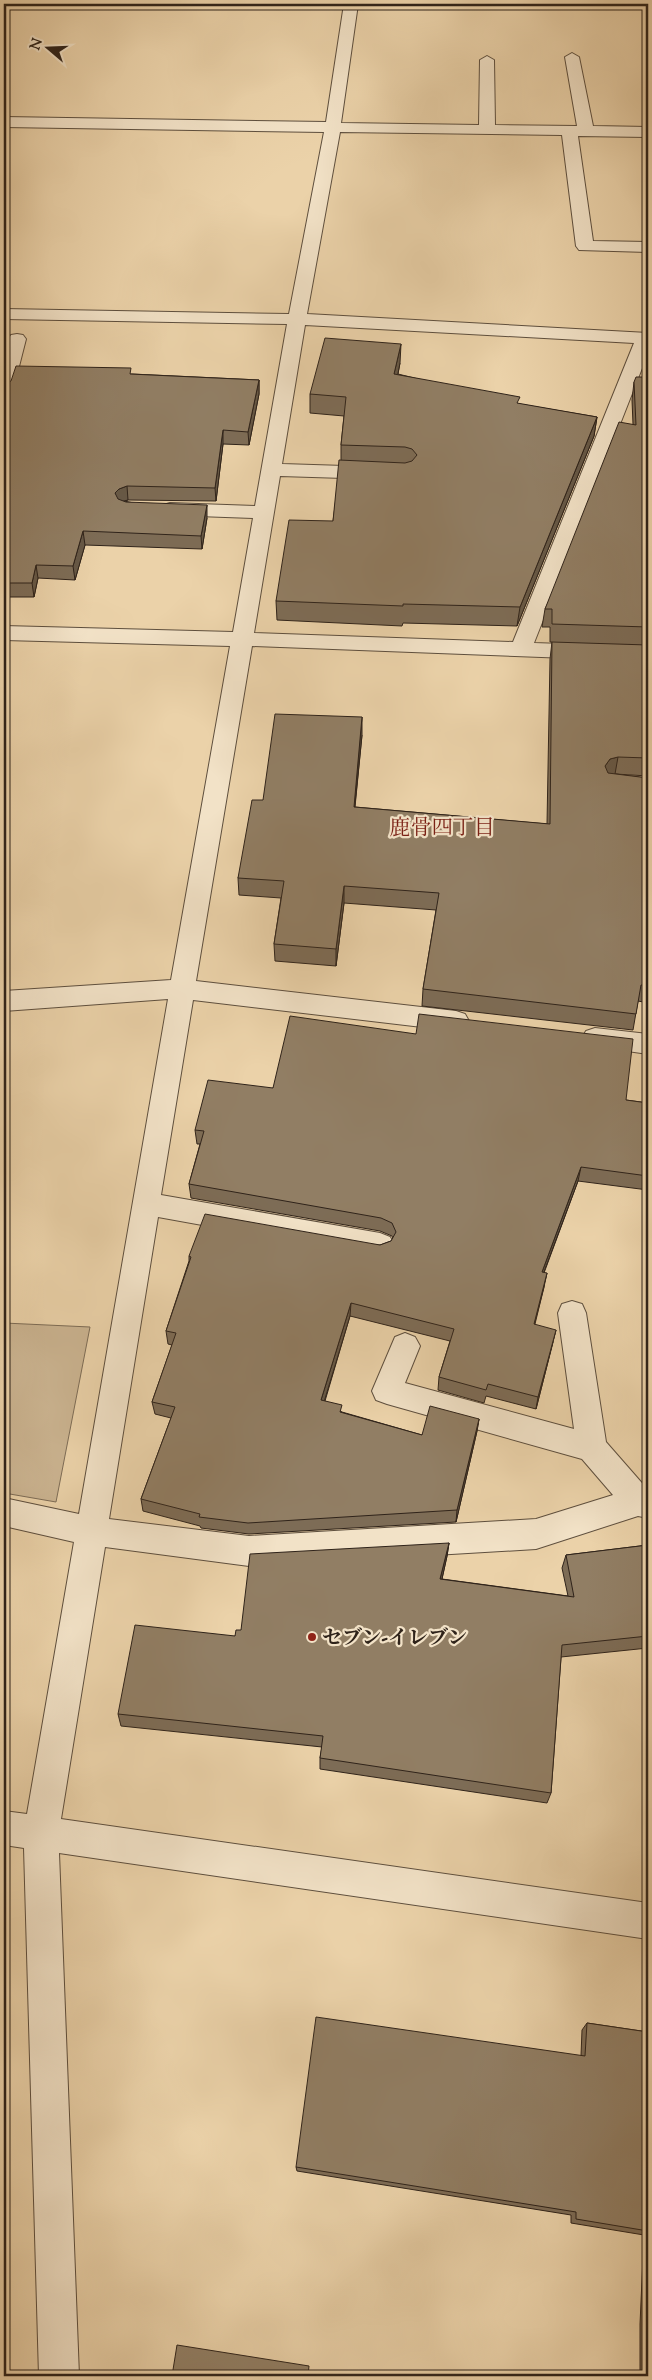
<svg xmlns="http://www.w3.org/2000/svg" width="652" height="2380" viewBox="0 0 652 2380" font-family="'Sorts Mill Goudy','Noto Serif JP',serif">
  <rect width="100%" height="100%" fill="#ebd2a9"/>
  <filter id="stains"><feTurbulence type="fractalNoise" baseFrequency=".004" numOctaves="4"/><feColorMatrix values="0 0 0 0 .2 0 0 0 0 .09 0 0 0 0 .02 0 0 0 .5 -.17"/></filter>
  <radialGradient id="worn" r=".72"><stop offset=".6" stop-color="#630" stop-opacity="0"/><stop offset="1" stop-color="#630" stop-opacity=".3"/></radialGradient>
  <path fill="#cbb491" stroke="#7d6c56" d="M 4,1323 L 90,1327 L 56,1502 L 4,1493 Z"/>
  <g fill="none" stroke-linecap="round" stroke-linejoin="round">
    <g stroke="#5e4f3e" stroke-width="2">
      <g id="minor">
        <path d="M 344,4 L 358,4 L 341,123 L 479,125 L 480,60 L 487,56 L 494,60 L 495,125 L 577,126 L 565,57 L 572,53 L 579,57 L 593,126 L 648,127 L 648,137 L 578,136 L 593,241 L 648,242 L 648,252 L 579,250 L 576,246 L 562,135 L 340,132 L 307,314 L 648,333 L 648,353 L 534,643 L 648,647 L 648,661 L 252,646 L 196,981 L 456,1011 L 465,1014 L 469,1021 L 465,1028 L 456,1031 L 193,1000 L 161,1195 L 380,1233 L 390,1237 L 394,1245 L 390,1253 L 380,1257 L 158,1217 L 109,1519 L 249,1536 L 536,1519 L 613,1495 L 582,1459 L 387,1404 L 376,1400 L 372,1391 L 395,1337 L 405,1333 L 415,1337 L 420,1346 L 405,1383 L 574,1429 L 558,1313 L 562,1304 L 572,1301 L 582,1304 L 586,1313 L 606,1442 L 648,1490 L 648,1518 L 638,1516 L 536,1549 L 249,1566 L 105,1547 L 61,1819 L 648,1903 L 648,1939 L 59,1853 L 79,2376 L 39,2376 L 24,1848 L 4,1845 L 4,1811 L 27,1814 L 74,1542 L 4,1526 L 4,1498 L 79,1514 L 168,999 L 4,1011 L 4,991 L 171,980 L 230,646 L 4,640 L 4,626 L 233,632 L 253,518 L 170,515 L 163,513 L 160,509 L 163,505 L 170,503 L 255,506 L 287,324 L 4,319 L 4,309 L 289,314 L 324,132 L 4,127 L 4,117 L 326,122 ZM 305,325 L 634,343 L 513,642 L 254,633 L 280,476 L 376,479 L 383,477 L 386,473 L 383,469 L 376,467 L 282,464 Z"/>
        <path d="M 17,334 L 23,335 L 26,339 L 13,390 L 11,394 L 4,396 C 3,378 0,351 11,335 Z"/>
        <path d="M 595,1028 L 648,1034 L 648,1054 L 586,1045 L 582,1038 L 586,1031 Z"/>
      </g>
    </g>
    <use href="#minor" fill="#f2e2c7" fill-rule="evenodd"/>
  </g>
  <g fill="#7d6c56" stroke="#2f231a">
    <path d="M 400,363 L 398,374 L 519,404 L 597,417 L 594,436 L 517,626 L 403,623 L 402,626 L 277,620 L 276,601 L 333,521 L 341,461 L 341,445 L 344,416 L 310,413 L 310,394 Z"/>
    <path d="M 132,374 L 259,380 L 259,394 L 249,445 L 223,444 L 216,501 L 128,500 L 124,501 L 207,518 L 202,549 L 85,545 L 75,580 L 38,578 L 34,597 L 4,597 L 4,384 Z"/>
    <path d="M 648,377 L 648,776 L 615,774 L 648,778 L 648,1003 L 638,1001 L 633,1030 L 422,1006 L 423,989 L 436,910 L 344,903 L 336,966 L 275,961 L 274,944 L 281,898 L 239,895 L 238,878 L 263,800 L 362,735 L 355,807 L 547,824 L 550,659 L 552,642 L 550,642 L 550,627 L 542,627 L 545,609 L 633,424 L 632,400 L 634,382 Z"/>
    <path d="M 273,1088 L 626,1100 L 648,1103 L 648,1190 L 578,1181 L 544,1273 L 544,1287 L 535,1324 L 553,1342 L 536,1409 L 486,1396 L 484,1403 L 438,1390 L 439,1377 L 450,1341 L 350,1316 L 325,1401 L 342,1412 L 422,1435 L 479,1419 L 477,1431 L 456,1522 L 249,1534 L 201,1528 L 200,1526 L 143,1511 L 141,1499 L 171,1418 L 155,1414 L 152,1402 L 172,1345 L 168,1344 L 166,1331 L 189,1261 L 189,1256 L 380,1245 L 391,1241 L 393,1239 L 392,1236 L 380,1231 L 191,1198 L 189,1184 L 200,1144 L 197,1144 L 195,1130 Z"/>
    <path d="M 648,1512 L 648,1648 L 561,1657 L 551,1793 L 547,1803 L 320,1769 L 320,1758 L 322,1747 L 121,1726 L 118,1714 L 235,1636 L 241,1630 L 449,1543 L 447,1556 L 442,1579 L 568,1596 L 562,1568 L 566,1555 L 648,1545 L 644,1523 Z"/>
    <path d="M 587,2023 L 648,2032 L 648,2376 L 640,2376 L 640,2324 L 644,2235 L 571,2223 L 571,2215 L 297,2171 L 296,2167 L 581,2056 L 582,2030 Z"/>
  </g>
  <g fill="#665846" stroke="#2f231a">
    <path d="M 401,344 L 400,363 L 394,393 L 394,374 Z"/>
    <path d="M 259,380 L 259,394 L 249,445 L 248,432 Z"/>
    <path d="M 597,417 L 594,436 L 517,626 L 520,607 Z"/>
    <path d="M 223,430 L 223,444 L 216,501 L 215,488 Z"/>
    <path d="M 127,486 L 128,500 L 120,502 L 116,507 L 115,493 L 119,489 Z"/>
    <path d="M 207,505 L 207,518 L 202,549 L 201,536 Z"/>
    <path d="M 83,531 L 85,545 L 75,580 L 73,566 Z"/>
    <path d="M 36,565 L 38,578 L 34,597 L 32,583 Z"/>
    <path d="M 362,717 L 362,735 L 353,824 L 354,807 Z"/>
    <path d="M 618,757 L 615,774 L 607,776 L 605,766 L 610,759 Z"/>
    <path d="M 344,886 L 344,903 L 336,966 L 336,949 Z"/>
    <path d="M 581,1167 L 578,1181 L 539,1285 L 542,1272 Z"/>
    <path d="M 547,1273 L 544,1287 L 531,1337 L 534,1324 Z"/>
    <path d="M 351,1303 L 350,1316 L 321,1412 L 321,1400 Z"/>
    <path d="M 556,1330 L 553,1342 L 536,1409 L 538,1397 Z"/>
    <path d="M 479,1419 L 477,1431 L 456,1522 L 457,1510 Z"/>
    <path d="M 449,1543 L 447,1556 L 439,1592 L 440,1579 Z"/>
  </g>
  <g fill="#917e64" stroke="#2f231a">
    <path d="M 325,338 L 401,344 L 394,374 L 520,397 L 517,403 L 597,417 L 520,607 L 403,604 L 403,606 L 276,601 L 289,520 L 333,521 L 339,460 L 405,463 L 412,461 L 417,455 L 412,449 L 405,447 L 341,445 L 346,397 L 310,394 Z"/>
    <path d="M 16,366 L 131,368 L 130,374 L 259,380 L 248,432 L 223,430 L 215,488 L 127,486 L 119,489 L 115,493 L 118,499 L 126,502 L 207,505 L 201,536 L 83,531 L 73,566 L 36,565 L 32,583 L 4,583 L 4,384 L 11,381 Z"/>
    <path d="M 636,377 L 648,377 L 648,627 L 552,624 L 552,609 L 545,609 L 619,422 L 636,425 L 634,382 Z"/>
    <path d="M 552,642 L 648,645 L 648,758 L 618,757 L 610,759 L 605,766 L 608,773 L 648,778 L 648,985 L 641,985 L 636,1014 L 423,989 L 439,893 L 344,886 L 336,949 L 274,944 L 284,881 L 238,878 L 252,800 L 263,800 L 275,714 L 362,717 L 354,807 L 550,824 Z"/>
    <path d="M 419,1014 L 633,1039 L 626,1100 L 648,1103 L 648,1176 L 581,1167 L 542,1272 L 547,1273 L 534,1324 L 556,1330 L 538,1397 L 488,1384 L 486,1390 L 439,1377 L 454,1329 L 351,1303 L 321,1400 L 342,1405 L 340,1412 L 422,1435 L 430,1406 L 479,1419 L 457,1510 L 248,1523 L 199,1517 L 200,1514 L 141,1499 L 175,1407 L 152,1402 L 176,1333 L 166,1331 L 191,1257 L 189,1256 L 205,1214 L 380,1245 L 391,1241 L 396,1232 L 392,1223 L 381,1218 L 189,1184 L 204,1131 L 195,1130 L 208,1080 L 273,1088 L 290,1016 L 416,1034 Z"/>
    <path d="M 449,1543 L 440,1579 L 574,1597 L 566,1555 L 648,1545 L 648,1636 L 562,1645 L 551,1793 L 320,1758 L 323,1736 L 118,1714 L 135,1625 L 235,1636 L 236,1630 L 241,1630 L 250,1554 Z"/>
    <path d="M 316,2017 L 585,2056 L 587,2023 L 648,2032 L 648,2231 L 576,2219 L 576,2212 L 296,2167 Z"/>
    <path d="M 648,2282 L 648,2376 L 646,2376 L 646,2322 Z"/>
    <path d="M 177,2345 L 309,2366 L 308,2376 L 172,2376 Z"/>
  </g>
  <circle fill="#8f2418" stroke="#f2e2c7" stroke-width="2" cx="312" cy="1637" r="5"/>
  <g text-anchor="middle" stroke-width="4.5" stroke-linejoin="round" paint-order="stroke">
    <g font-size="20" font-weight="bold" fill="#2f231a" stroke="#f2e2c7" text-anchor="start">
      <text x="322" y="1644">セブン-イレブン</text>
    </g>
    <g font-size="21" fill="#7a1f14" stroke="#f2e2c7">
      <text x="442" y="834">鹿骨四丁目</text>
    </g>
  </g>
  <rect width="652" height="2380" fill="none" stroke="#ebd2a9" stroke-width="20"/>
  <rect x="5" y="5" width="642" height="2370" fill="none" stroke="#2f231a" stroke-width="2.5"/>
  <rect x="10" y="10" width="632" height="2360" fill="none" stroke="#2f231a"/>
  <g transform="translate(48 48) rotate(289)" stroke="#f2e2c7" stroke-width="4" paint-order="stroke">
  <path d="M0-4L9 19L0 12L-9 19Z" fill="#2f231a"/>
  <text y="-8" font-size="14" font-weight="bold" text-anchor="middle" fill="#2f231a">N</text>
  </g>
  <rect width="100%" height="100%" filter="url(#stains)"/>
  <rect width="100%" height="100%" fill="url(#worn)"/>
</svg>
